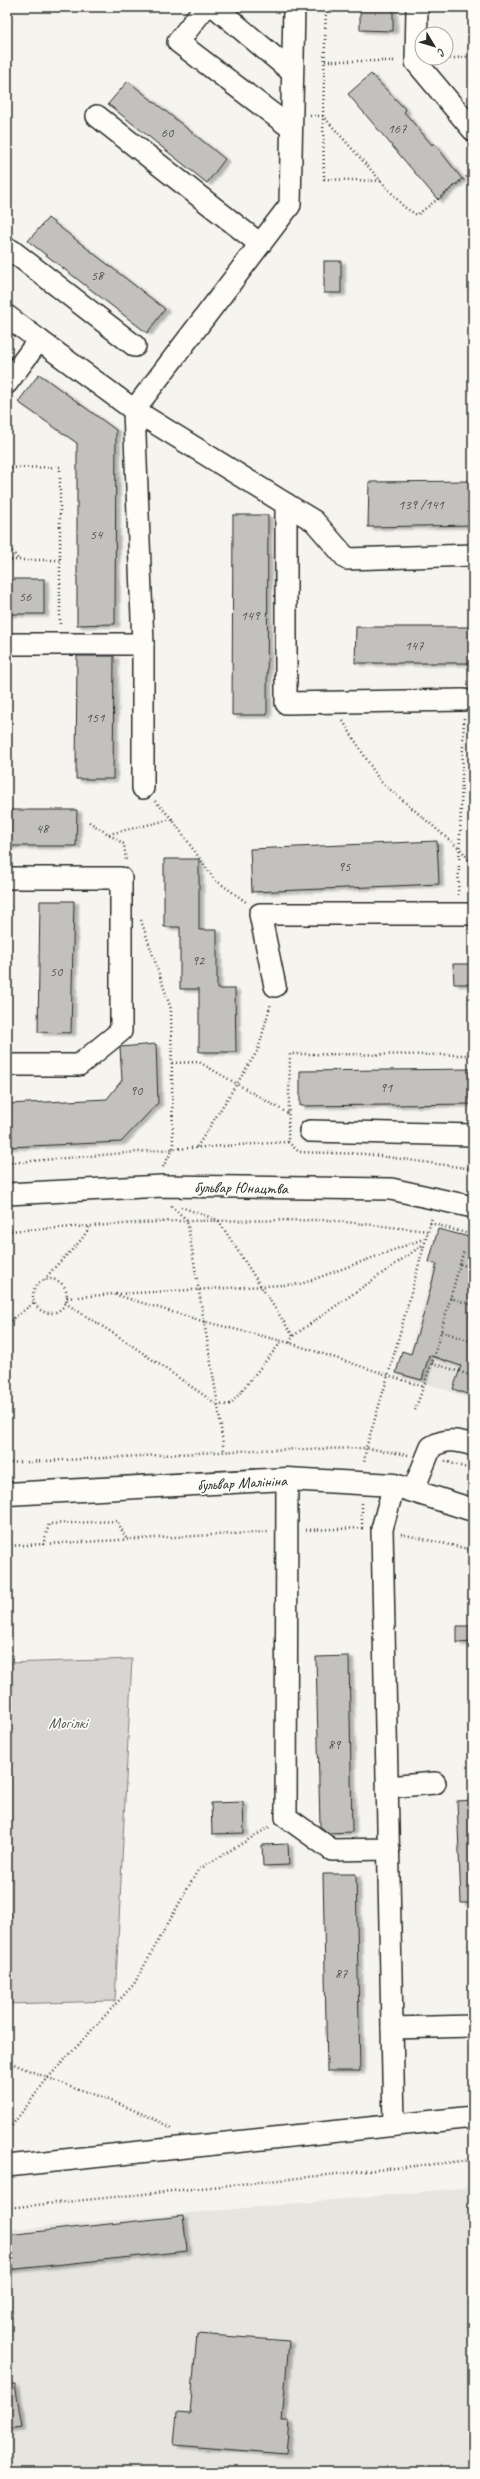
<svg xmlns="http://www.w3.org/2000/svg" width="480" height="2479" viewBox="0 0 480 2479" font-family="Caveat,sans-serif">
  <defs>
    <filter id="shadow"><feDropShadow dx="4.5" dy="2.5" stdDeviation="1" flood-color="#0004"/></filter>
  </defs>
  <rect width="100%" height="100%" fill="#f5f4ef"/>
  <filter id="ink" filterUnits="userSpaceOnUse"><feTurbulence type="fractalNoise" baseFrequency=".025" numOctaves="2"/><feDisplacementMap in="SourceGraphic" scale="8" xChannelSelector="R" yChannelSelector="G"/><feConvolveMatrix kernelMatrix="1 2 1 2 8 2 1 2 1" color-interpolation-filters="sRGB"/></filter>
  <g filter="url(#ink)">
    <g fill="#e6e5e0">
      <path d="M 444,1233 L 473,1242 L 473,1399 L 403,1376 Z"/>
      <path d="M 473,2187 L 473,2472 L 7,2472 L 7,2230 Z"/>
    </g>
    <path fill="#d7d6d2" stroke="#81807e" d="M 132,1659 L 115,2001 L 7,2004 L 7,1663 Z"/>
    <g fill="#c2c1be" stroke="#2b2b2b" filter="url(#shadow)">
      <path d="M 360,7 L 393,7 L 393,31 L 360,30 Z"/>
      <path d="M 371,74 L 406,110 L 404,112 L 432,145 L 434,143 L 462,179 L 438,200 L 348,94 Z"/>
      <path d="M 128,81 L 225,159 L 207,183 L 108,104 Z"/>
      <path d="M 48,218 L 165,309 L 147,333 L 28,241 Z"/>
      <rect x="324" y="261" width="17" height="32"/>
      <path d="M 39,374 L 116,430 L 115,624 L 77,625 L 77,443 L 18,402 Z"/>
      <path d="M 473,481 L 473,525 L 368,527 L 369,482 Z"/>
      <path d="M 233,515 L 268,515 L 267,715 L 232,715 Z"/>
      <rect x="7" y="579" width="37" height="35"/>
      <path d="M 356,627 L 473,627 L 473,663 L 355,663 Z"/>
      <path d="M 77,656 L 114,656 L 113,779 L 76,779 Z"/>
      <path d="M 7,810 L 77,810 L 76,846 L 7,846 Z"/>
      <path d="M 437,841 L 439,884 L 252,892 L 250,849 Z"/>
      <path d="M 164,859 L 199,859 L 199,930 L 217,930 L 217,989 L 235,989 L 236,1052 L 199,1052 L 199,989 L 180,989 L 180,927 L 164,927 Z"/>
      <path d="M 40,901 L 74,901 L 71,1033 L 38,1032 Z"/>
      <path d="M 453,964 L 473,964 L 473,984 L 454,984 Z"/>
      <path d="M 156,1044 L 158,1103 L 121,1142 L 7,1147 L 7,1104 L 107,1099 L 122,1080 L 120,1047 Z"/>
      <path d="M 473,1069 L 473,1104 L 300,1106 L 300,1071 Z"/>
      <path d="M 438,1229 L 473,1238 L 473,1396 L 453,1389 L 461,1366 L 429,1355 L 422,1380 L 396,1373 L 402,1351 L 411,1354 L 424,1313 L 437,1264 L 429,1262 Z"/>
      <path d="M 457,1626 L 473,1626 L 473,1642 L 457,1643 Z"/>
      <path d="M 349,1656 L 352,1832 L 328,1833 L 320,1826 L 316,1657 Z"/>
      <path d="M 473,1800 L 473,1903 L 461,1903 L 457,1801 Z"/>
      <path d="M 243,1802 L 244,1833 L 212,1834 L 211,1803 Z"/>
      <path d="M 288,1844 L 289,1865 L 263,1866 L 262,1845 Z"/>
      <path d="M 323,1874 L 356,1874 L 360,2071 L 327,2071 Z"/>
      <path d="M 183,2216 L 187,2251 L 7,2270 L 7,2235 Z"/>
      <path d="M 197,2334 L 289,2341 L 282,2421 L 289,2421 L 286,2454 L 174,2445 L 177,2413 L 190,2414 Z"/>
      <path d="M 7,2384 L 15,2384 L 22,2427 L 7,2429 Z"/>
    </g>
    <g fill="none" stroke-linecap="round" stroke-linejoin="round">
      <g stroke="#2b2b2b" stroke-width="24">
        <g id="minor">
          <path d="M 205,7 L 178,42 L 291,128"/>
          <path d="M 215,7 L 292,72"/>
          <path d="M 417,7 L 416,62 L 473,130"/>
          <path d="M 97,116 L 260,244"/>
          <path d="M 7,255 L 11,250 L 135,346"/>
          <path d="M 7,316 L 39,340"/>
          <path d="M 7,383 L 39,340 L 134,410 L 286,504 L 286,703 L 464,700"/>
          <path d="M 286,504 L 314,521 L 347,559 L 473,555"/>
          <path d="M 7,644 L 143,644"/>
          <path d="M 143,788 L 143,644 L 134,410 L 290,205 L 294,7"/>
          <path d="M 7,878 L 121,878 L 121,1031 L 79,1065 L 7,1065"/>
          <path d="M 275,986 L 260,914 L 473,914"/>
          <path d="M 310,1131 L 473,1135"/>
          <path d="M 7,1194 L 162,1186 L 391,1189 L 473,1207"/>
          <path d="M 287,1479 L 286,1817 L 332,1850 L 389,1849"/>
          <path d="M 394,1485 L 382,1529 L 394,2125"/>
          <path d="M 413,1491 L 431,1447 C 446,1438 457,1440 473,1445"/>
          <path d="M 388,1787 L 435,1783"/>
          <path d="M 392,2028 L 473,2026"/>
          <path d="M 7,2166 L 473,2117"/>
        </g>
      </g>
      <g stroke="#2b2b2b" stroke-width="25">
        <path id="major" d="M 7,1494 L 287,1479 L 394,1485 L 473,1510"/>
      </g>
      <g stroke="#2b2b2b" stroke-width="2.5" stroke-dasharray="1 3" stroke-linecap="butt">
        <path d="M 326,7 L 323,116 L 324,179 L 381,181"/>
        <path d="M 438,60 L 473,56"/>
        <path d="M 325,61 L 397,61"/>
        <path d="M 310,116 L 323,116 L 404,207 L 417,215 L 473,172"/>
        <path d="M 7,468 L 60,467 L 60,560"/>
        <path d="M 7,545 L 19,560"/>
        <path d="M 7,560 L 60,560 L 60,625"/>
        <path d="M 343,721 L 380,781 L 460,849 L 473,864"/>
        <path d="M 155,801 L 172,819 L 214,879 L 246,902"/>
        <path d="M 89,822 L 124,844 L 126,861"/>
        <path d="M 109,834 L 172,819"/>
        <path d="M 458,895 L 464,718"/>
        <path d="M 141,920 L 171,1009 L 173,1149 L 288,1142 L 290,1054 L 473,1055"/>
        <path d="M 172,1063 L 199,1062 L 289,1114"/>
        <path d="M 288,1142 L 299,1152 L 366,1154 L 473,1169"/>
        <path d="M 197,1147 L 258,1050 L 271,1003"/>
        <path d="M 7,1163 L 173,1149"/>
        <path d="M 163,1167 L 173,1149"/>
        <path d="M 171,1206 L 187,1220 L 218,1405 L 231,1404 L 282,1341"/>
        <path d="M 181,1207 L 218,1220 L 293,1336"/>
        <path d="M 430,1223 L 473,1235"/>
        <path d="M 7,1231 L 174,1221 L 327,1220 L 428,1231"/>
        <path d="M 460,1264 L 473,1268"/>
        <circle cx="50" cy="1296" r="17"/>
        <path d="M 45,1280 C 58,1259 80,1248 90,1225"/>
        <path d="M 116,1294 L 301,1284 L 426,1238"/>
        <path d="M 67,1298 L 113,1294 L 202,1321 L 290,1343 L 424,1387"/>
        <path d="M 450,1298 L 473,1305"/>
        <path d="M 65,1303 L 121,1338 L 218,1405 L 224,1452"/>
        <path d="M 7,1323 L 34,1303"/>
        <path d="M 441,1331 L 473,1342"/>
        <path d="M 290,1343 L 293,1336 L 424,1244"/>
        <path d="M 432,1363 L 473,1376"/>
        <path d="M 415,1410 L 432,1363 L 464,1250"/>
        <path d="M 408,1455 L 366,1448 L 388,1376 L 432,1217"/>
        <path d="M 445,1461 L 473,1470"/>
        <path d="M 7,1463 L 256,1450 L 366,1448 L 364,1464"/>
        <path d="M 362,1524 L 362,1501"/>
        <path d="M 306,1530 L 363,1528"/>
        <path d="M 401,1534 L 473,1550"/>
        <path d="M 43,1545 L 49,1524 L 117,1521 L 127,1540"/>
        <path d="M 7,1546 L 269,1532"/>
        <path d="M 7,2061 C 62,2086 121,2100 173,2129"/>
        <path d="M 7,2132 L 47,2079 L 134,1984 L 198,1870 L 271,1826"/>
        <path d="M 7,2208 L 473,2160"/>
      </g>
      <use href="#minor" stroke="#fdfcf7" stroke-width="21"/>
      <use href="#major" stroke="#fdfcf7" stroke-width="22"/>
    </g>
  </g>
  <g text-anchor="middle" stroke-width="3.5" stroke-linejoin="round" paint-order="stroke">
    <g font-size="14" fill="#515050">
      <text x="397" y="133">167</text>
      <text x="167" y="137">60</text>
      <text x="97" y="280">58</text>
      <text x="421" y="509">139 /141</text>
      <text x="96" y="539">54</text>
      <text x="25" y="601">56</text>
      <text x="250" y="620">149</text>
      <text x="414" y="650">147</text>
      <text x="95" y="722">151</text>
      <text x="42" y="833">48</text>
      <text x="344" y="871">95</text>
      <text x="198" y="965">92</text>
      <text x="56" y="976">50</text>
      <text x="386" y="1092">91</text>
      <text x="136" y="1095">90</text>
      <text x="334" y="1749">89</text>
      <text x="341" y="1978">87</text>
    </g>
    <g font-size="16" fill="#2b2b2b" stroke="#fdfcf7">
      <text transform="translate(241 1187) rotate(1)" y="6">бульвар Юнацтва</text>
      <text transform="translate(242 1482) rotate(-3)" y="6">бульвар Малініна</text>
    </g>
    <g font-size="16" fill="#565655" stroke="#fdfcf7">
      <text x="68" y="1728">Могілкі</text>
    </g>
  </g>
  <rect width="480" height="2479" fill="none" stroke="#fdfcf7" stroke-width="24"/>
  <rect x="12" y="12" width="456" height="2455" fill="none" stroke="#2b2b2b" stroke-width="1.5" filter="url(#ink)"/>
  <g transform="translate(434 46) rotate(128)"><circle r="19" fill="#fdfcf7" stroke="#a9a8a5"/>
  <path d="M0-3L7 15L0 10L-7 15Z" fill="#2b2b2b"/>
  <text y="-6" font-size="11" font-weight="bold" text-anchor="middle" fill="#2b2b2b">С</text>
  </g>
</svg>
